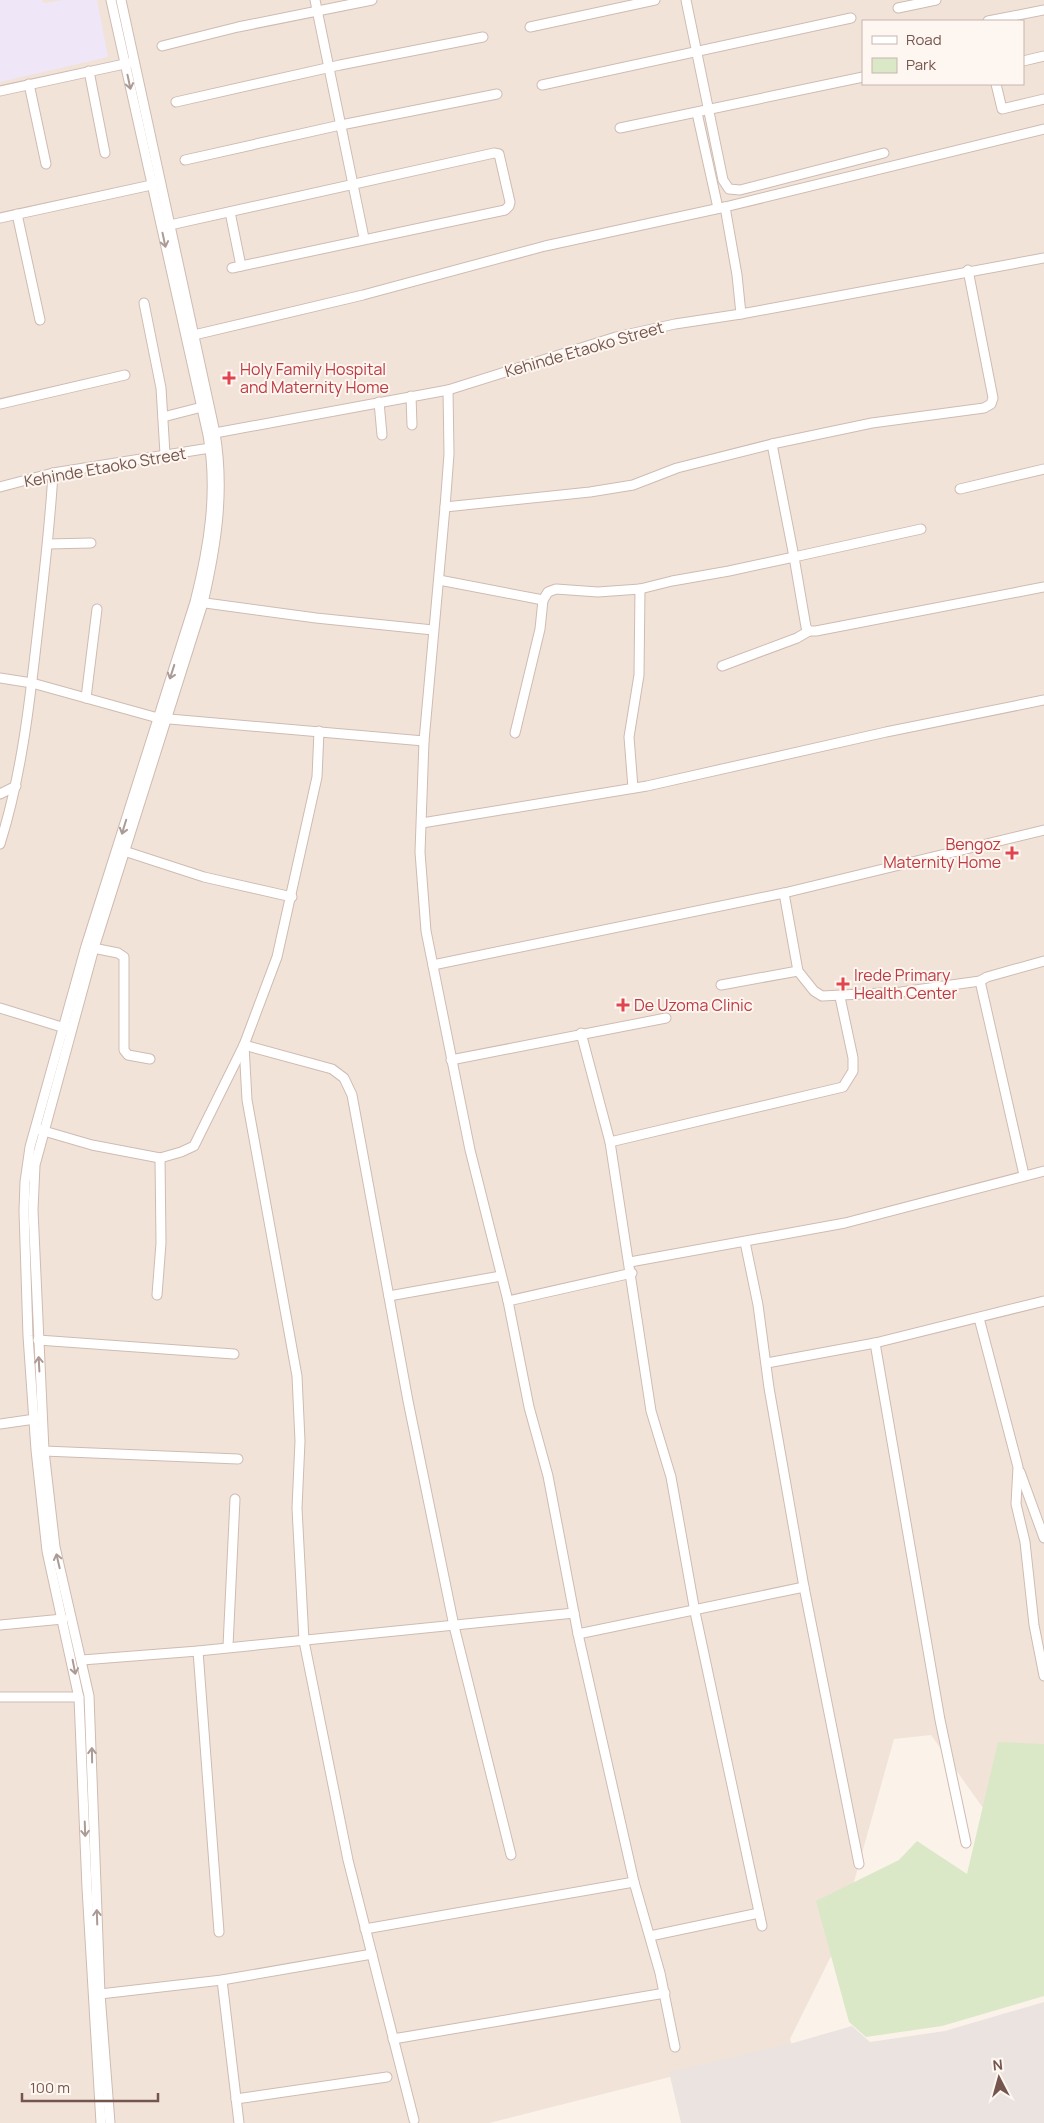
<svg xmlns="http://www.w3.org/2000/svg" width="1044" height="2123" viewBox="0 0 1044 2123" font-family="Manrope,sans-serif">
  <rect width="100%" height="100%" fill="#fbf2ea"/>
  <path fill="#f2e3d8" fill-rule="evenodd" d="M 0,0 L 1044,0 L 1044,1867 L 1018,1857 L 931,1735 L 894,1739 L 836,1946 L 790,2039 L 792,2046 L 489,2123 L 0,2123 ZM 863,21 L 1023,21 L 1023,84 L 863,84 Z"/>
  <path fill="#eae3df" d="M 1044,2002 L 1044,2123 L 681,2123 L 669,2072 L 793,2043 L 852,2026 L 870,2042 L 945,2031 Z"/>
  <path fill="#efe6f8" d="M 0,0 L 42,0 L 44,3 L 63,0 L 97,0 L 108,57 L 0,82 Z"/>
  <path fill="#dae8c8" d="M 998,1742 L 1044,1744 L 1044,1996 L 942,2026 L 866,2037 L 849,2022 L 816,1901 L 899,1860 L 917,1841 L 967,1874 Z"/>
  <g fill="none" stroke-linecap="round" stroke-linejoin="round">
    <g stroke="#cfbbb2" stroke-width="11">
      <g id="minor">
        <path d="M 315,0 L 364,238"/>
        <path d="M 686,0 L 723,180 L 729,189 L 740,190 L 884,153"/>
        <path d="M 898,8 L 936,0"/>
        <path d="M 988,21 L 1044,10"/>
        <path d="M 530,27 L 655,0"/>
        <path d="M 162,46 L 238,27 L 372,0"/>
        <path d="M 1023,61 L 1044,56"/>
        <path d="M 89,71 L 105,153"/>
        <path d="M 29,84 L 46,164"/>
        <path d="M 996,84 L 1002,109 L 1044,99"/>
        <path d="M 542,85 L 851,18"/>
        <path d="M 0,91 L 129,63"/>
        <path d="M 176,102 L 340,65 L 483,37"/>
        <path d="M 697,113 L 718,208"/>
        <path d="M 620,128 L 863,77"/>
        <path d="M 185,160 L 336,126 L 497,94"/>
        <path d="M 725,207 L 737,275 L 741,314"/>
        <path d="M 230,212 L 241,266"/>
        <path d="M 17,214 L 40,320"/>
        <path d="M 0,218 L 156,184"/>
        <path d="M 170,225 L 494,153 L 499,154 L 510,202 L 509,206 L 505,210 L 232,268"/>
        <path d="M 144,303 L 161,388 L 165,454"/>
        <path d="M 194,335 L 363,295 L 545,246 L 725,207 L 1044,129"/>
        <path d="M 448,390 L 449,454 L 445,507 L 424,741 L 420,852 L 426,931 L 470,1150 L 508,1301 L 529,1407 L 548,1476 L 574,1613"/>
        <path d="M 411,396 L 412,425"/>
        <path d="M 379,402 L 382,435"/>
        <path d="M 0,404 L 125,375"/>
        <path d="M 163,417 L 206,406"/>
        <path d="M 215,433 L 448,390 L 616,337 L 675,324 L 741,314 L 1044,258"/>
        <path d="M 0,487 L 53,473 L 210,448"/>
        <path d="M 960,489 L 1044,469"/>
        <path d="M 445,507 L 590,492 L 633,485 L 677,468 L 772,444 L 872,423 L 984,408 L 991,404 L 993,398 L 968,270"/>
        <path d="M 921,529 L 794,557 L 806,627 L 809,631 L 816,631 L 1044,587"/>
        <path d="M 48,544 L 91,543"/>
        <path d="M 439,580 L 543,600 L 548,592 L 556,589 L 598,592 L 640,589 L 672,581 L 729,571 L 794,557 L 772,444"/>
        <path d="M 198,602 L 316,618 L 433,630"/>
        <path d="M 722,666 L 797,638 L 809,631"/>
        <path d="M 0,678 L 32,683 L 158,718 L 424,741"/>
        <path d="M 86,698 L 97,609"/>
        <path d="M 515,733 L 540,629 L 543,600"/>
        <path d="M 633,788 L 629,737 L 639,675 L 640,589"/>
        <path d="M 0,794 L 16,786"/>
        <path d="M 422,823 L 647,786 L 886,732 L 1044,700"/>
        <path d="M 0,844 C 22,774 30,700 38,628 C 44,576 50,525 53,473"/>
        <path d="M 121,850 L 204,877 L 292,897"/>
        <path d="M 784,893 L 798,971 L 814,991 L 822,996 L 901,992 L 980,981 L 987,977 L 1044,961"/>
        <path d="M 88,947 L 118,953 L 124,957 L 124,1050 L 128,1055 L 150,1059"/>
        <path d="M 433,965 L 784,893 L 1044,830"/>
        <path d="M 980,981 L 1024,1175"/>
        <path d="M 721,985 L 798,971"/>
        <path d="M 0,1008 L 68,1029"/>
        <path d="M 581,1033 L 610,1142 L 651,1411 L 671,1477 L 695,1612 L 762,1926"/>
        <path d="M 244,1045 L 247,1100 L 297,1376 L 300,1441 L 297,1508 L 304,1641 L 348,1860 L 414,2120"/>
        <path d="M 244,1045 L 332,1069 L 344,1078 L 352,1095 L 408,1401 L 454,1626 L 511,1855"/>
        <path d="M 451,1060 L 666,1018"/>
        <path d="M 37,1129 L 92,1145 L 160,1158 L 181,1152 L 194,1146 L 244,1045 L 277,957 L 317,777 L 319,731"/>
        <path d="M 610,1142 L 843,1087 L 853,1071 L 853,1058 L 840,997"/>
        <path d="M 745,1242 L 758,1305 L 769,1388 L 804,1587 L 859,1864"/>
        <path d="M 630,1262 L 845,1223 L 1044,1171"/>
        <path d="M 157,1295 L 161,1243 L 160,1158"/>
        <path d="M 389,1296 L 501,1276"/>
        <path d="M 508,1301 L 632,1273"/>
        <path d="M 979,1318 L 1018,1467 L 1016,1504 L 1025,1542 L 1034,1625 L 1044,1676"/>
        <path d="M 38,1340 L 234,1354"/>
        <path d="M 875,1343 L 940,1720 L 966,1843"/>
        <path d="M 767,1363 L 875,1343 L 1044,1301"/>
        <path d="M 0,1424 L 35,1419"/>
        <path d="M 44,1451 L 238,1459"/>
        <path d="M 1020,1472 L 1044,1538"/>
        <path d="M 0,1625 L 63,1619"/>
        <path d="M 578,1634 L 634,1882 L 660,1973 L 675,2047"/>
        <path d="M 228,1646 L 235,1499"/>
        <path d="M 198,1651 L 219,1932"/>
        <path d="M 82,1660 L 198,1651 L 574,1613 L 578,1634 L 804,1587"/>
        <path d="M 0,1697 L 79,1697"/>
        <path d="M 365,1929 L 634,1882"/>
        <path d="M 650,1936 L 759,1913"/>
        <path d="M 222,1980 L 239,2123"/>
        <path d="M 100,1994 L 222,1980 L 372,1954"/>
        <path d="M 393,2039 L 665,1993"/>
        <path d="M 236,2099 L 387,2077"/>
        <path d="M 101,2123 L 87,1888 L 79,1698 L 47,1551 L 36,1450 L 28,1336 L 24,1211 L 25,1182 L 30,1147 L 86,946 L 195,602 C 209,547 218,492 208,435 L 111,0"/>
        <path d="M 110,2123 L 100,1994 L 89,1696 L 55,1547 L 44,1451 L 33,1210 L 35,1165 L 94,948 L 203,603 C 216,546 225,492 215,433 L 121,0"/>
      </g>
    </g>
    <use href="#minor" stroke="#fff" stroke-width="9"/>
  </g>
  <defs><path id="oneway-shaft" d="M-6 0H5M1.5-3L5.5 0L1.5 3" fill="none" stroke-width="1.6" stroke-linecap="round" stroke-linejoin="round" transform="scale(1.25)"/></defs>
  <g stroke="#ac9a95">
    <use href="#oneway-shaft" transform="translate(129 82) rotate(78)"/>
    <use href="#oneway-shaft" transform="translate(164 240) rotate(78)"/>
    <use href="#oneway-shaft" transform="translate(172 672) rotate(108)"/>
    <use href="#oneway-shaft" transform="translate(124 827) rotate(107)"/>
    <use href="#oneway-shaft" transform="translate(39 1364) rotate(-93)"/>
    <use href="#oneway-shaft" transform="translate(58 1561) rotate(-103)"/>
    <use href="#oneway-shaft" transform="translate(74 1667) rotate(79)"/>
    <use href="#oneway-shaft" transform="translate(92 1755) rotate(-91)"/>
    <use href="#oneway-shaft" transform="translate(85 1829) rotate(88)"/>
    <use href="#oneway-shaft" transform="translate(97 1917) rotate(-92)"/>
  </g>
  <g fill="#e0444e" stroke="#fef6f0" stroke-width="2">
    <path d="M226.5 370.5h5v5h5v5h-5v5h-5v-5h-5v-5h5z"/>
    <path d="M1009.5 845.5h5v5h5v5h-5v5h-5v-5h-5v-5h5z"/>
    <path d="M840.5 976.5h5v5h5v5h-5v5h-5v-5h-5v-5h5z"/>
    <path d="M620.5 997.5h5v5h5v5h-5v5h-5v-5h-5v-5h5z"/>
  </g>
  <g text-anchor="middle" stroke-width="4" stroke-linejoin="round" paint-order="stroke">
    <g font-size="16" fill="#74564e" stroke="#fef6f0">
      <text transform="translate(584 349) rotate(-16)" y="6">Kehinde Etaoko Street</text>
      <text transform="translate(105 467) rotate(-10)" y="6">Kehinde Etaoko Street</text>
    </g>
    <g font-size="16" fill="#be3a42" stroke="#fef6f0" text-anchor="start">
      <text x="240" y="375">Holy Family Hospital<tspan x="240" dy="18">and Maternity Home</tspan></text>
      <text x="1001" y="850" text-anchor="end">Bengoz<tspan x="1001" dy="18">Maternity Home</tspan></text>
      <text x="854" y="981">Irede Primary<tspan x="854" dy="18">Health Center</tspan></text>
      <text x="634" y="1011">De Uzoma Clinic</text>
    </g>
  </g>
  <rect x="862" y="20" width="162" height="65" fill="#fef6f0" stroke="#c7b6af"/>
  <rect x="872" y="36" width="25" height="8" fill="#ffffff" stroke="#c7b6af"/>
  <text x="906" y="45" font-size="15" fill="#74564e">Road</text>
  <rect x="872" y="58" width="25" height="15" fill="#dae8c8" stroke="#c7b6af"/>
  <text x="906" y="70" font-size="15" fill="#74564e">Park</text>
  <g transform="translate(999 2078) rotate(354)" stroke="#fef6f0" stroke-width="4" paint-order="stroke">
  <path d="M0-4L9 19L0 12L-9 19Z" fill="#74564e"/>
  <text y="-8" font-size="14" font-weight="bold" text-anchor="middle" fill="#74564e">N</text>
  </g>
  <path d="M22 2093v8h136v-8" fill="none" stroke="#74564e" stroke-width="2.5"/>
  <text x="30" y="2093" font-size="15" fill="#74564e" stroke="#fef6f0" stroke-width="4" paint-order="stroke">100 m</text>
</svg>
